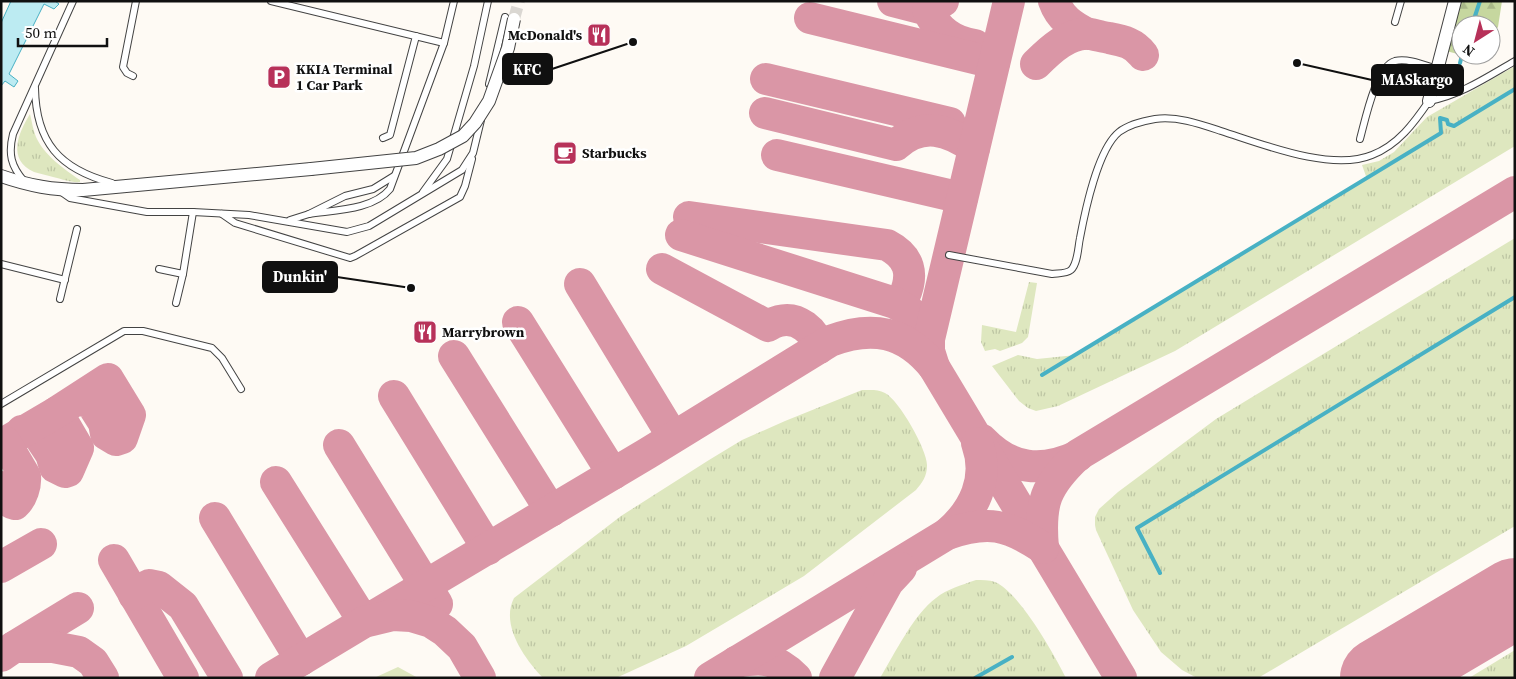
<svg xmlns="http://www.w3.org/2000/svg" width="1516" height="679" viewBox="0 0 1516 679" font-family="'Source Serif 4',serif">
  <defs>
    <pattern id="grass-tufts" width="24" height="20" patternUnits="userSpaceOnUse" patternTransform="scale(1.25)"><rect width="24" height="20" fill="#dee7bf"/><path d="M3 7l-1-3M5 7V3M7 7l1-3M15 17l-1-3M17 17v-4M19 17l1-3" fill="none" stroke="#bdc5a3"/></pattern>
    <pattern id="forest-firs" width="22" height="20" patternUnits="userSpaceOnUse" patternTransform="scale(1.25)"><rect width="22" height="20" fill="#c6d79f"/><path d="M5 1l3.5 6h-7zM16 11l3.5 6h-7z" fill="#a9b888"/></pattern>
  </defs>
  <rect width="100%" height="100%" fill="#fefaf4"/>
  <g fill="url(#grass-tufts)">
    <path d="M 1515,66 L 1515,146 L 1175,351 L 1058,406 L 1036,411 L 1028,408 L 1019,401 L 992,366 L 1018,355 L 1037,359 L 1076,355 L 1367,179 L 1362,165 L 1379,161 L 1394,152 L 1427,117 Z"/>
    <path d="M 30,114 C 32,122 33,130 36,137 C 44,155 64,169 80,180 L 80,182 C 72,183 62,179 53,177 C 47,175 40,174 34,172 C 7,160 18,133 30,114 Z"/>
    <path d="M 1515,238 L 1515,526 L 1258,678 L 1197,678 L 1182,670 L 1161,652 L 1133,610 L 1096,530 L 1095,525 L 1095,517 L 1099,509 L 1118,492 L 1216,419 Z"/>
    <path d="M 1029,282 L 1037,283 L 1028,337 L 1022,343 L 1000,351 L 995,349 L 985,351 L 981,342 L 982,325 L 1016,332 Z"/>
    <path d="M 862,390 C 870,390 878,389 885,393 C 899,400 928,451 927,466 C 927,476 922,483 916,490 L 804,576 L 686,646 L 616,678 L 543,678 C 525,659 500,625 514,598 L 621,516 L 709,460 L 742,440 L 785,421 Z"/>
    <path d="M 976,580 C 982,580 989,580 995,582 C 1019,592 1054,654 1066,678 L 880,678 C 895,653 914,614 936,598 C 947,589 962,585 976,580 Z"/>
    <path d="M 1515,650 L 1515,678 L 1469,678 Z"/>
    <path d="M 398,667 L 418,678 L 374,678 Z"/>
  </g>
  <path fill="url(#forest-firs)" d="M 1461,1 L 1502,1 L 1498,27 L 1491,36 L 1491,25 L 1461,25 L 1461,55 L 1477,55 L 1474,58 L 1446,51 Z"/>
  <path fill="#bcebf2" stroke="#48b1c4" d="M 11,1 L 55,1 L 59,4 L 54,9 L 44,4 L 9,74 L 18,81 L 14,87 L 5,81 L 1,86 L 1,23 Z"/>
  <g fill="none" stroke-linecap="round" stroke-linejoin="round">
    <g stroke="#48b1c4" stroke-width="4">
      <path d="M 1472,25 L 1480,1"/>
      <path d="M 1460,63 L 1462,55"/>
      <path d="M 1042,375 L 1441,133 L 1440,118 L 1447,120 L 1448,124 L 1454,126 L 1515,89"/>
      <path d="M 1160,573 L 1137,528 L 1515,297"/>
      <path d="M 975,678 L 1012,657"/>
    </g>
    <g stroke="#da96a6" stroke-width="32">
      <path d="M 893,1 L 928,10 L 943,1"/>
      <path d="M 1054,1 C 1060,18 1072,26 1088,34"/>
      <path d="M 928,10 C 937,31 953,42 975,45"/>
      <path d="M 810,18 L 994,63"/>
      <path d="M 1036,64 C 1050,50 1069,32 1090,34 C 1096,35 1103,37 1109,38 C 1124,41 1134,43 1143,55"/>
      <path d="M 766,79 L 950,123"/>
      <path d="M 765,113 L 896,145 C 922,121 949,130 974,148"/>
      <path d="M 777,155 L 962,198"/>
      <path d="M 689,217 L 887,245 C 910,257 914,274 904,297"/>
      <path d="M 681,235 L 895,303 C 913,313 921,318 929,339"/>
      <path d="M 662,269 L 768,326 C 771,324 775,322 779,321 C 798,316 815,331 819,348"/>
      <path d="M 580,284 L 673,437"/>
      <path d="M 518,322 L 613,474"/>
      <path d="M 454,356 L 551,511"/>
      <path d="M 934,367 L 929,351 L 929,339 L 1009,1"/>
      <path d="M 394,396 L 488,549"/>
      <path d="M 22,431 L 37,433 L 51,454 L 55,467 L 65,472 L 68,471 L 78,448 L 57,412"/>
      <path d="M 982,440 C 1011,470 1041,473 1078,456"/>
      <path d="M 1,445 L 57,412 L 108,379 L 130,415 L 122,438 L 116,440 L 106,434 L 104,423 L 92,404 L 88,401 L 76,400"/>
      <path d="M 339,445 L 437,604"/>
      <path d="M 276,482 L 364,622 L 648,453 L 830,341 C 872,325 905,331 934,367 L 1121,678"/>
      <path d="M 1,487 C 4,495 5,502 15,504 C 22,498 26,485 25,476 L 5,442"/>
      <path d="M 215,518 L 301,660"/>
      <path d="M 947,534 C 974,511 990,479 977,443"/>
      <path d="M 1043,548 C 1039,503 1045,486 1078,455 L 1515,192"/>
      <path d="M 114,560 L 183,678"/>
      <path d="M 1,567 L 41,544"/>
      <path d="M 134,595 L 149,585 L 159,587 L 183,606 L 227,678"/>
      <path d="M 14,647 L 78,608"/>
      <path d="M 1,656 L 14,647 L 53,647 L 79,652 L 93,662 L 103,678"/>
      <path d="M 736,662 C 763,657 776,658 796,678"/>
      <path d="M 271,678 L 364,622 L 393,615 L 411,616 L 431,622 L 445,631 L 462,647 L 480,678"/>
      <path d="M 710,678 L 947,534 C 988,520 1007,524 1043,548"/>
      <path d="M 835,678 L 888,582 L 901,568"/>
    </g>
    <path stroke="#da96a6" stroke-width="80" d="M 1380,678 L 1515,598"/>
    <path stroke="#dad7d2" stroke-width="12" stroke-dasharray="12 6" stroke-linecap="butt" d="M 514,19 L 519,1"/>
    <g stroke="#434343" stroke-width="8">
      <g id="lane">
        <path d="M 271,1 L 444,43"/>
        <path d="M 1395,22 L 1401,1"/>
        <path d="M 133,76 L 127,73 L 123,67 L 136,1"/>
        <path d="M 489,84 L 505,17"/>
        <path d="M 35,88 C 36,142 59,169 112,183"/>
        <path d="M 383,138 L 390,135 L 416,36"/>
        <path d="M 1360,139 C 1365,121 1376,66 1395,61 C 1408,58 1424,65 1437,69"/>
        <path d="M 24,181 C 11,166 8,154 13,134 L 73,1"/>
        <path d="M 60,191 L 70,198 L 147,212 L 193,212 L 249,215 L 347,232 L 369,226 L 462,170 L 473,153 L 481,120"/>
        <path d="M 423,192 L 447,159 L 474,66 L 488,1"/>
        <path d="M 222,214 L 235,223 L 350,258 L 355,256 L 460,197 L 465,186 L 472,159"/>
        <path d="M 309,214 C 335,210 373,210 390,189 L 444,43 L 454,1"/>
        <path d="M 290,220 L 309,214 L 345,196 L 373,189 L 394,176"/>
        <path d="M 949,255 L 1052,274 C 1058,273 1066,274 1071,270 C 1078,263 1078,247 1080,238 C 1085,211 1098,149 1119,132 C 1128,125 1143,121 1155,119 C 1178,116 1200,124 1221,131 C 1262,144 1331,172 1372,155 C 1398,145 1414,123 1429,101 C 1461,95 1487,77 1515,61"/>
        <path d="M 1,264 L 65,280"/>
        <path d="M 159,269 L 183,274 L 193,212"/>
        <path d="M 60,299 L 77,229"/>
        <path d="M 176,303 L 183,274"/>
        <path d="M 1,404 L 124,331 L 143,331 L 212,348 L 222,358 L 241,389"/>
      </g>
    </g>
    <g stroke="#434343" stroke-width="14">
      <g id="street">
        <path d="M 1429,101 L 1455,1"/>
        <path d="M 1,176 C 30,186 52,190 83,190 L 311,169"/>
      </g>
    </g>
    <use href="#lane" stroke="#fff" stroke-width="6"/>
    <use href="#street" stroke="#fff" stroke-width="12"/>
    <g stroke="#434343" stroke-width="14" stroke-linecap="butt">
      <path id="street-bridge" d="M 311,169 L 416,158 L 439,149 L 463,136 L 475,123 L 489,101 L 508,48 L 514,19"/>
    </g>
    <use href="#street-bridge" stroke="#fff" stroke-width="12"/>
  </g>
  <defs>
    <g id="restaurant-square" transform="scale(1.25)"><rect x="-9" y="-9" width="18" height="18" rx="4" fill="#b73159" stroke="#fff"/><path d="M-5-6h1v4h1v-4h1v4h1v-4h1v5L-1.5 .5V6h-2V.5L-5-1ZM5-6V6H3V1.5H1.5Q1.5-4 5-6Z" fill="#fff"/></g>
    <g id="parking-square" transform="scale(1.25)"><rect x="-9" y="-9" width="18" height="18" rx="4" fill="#b73159" stroke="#fff"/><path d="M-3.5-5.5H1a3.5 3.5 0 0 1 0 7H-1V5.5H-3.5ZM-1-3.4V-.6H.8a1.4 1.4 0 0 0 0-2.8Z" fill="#fff"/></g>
    <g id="cafe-square" transform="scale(1.25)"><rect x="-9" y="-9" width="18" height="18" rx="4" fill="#b73159" stroke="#fff"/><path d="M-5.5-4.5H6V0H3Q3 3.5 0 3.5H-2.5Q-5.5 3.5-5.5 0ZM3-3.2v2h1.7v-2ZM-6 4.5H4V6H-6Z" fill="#fff"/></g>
  </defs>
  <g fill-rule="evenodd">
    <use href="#restaurant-square" x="599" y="35"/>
    <use href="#parking-square" x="279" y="77"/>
    <use href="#cafe-square" x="565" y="153"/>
    <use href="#restaurant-square" x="425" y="332"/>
  </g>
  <g text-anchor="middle" stroke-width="5" stroke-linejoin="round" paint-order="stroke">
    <g font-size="14" font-weight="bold" fill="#101010" stroke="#fff" text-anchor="start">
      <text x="582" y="40" text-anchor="end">McDonald's</text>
      <text x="296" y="74">KKIA Terminal<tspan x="296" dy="16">1 Car Park</tspan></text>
      <text x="582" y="158">Starbucks</text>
      <text x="442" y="337">Marrybrown</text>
    </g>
  </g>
  <path fill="none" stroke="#101010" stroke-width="2" d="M633 42L552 69M1297 63L1372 80M411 288L337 277"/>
  <g fill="#101010" stroke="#fff" stroke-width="2">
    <circle cx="633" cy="42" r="5"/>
    <circle cx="1297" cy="63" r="5"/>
    <circle cx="411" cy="288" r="5"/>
  </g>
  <g fill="#101010" stroke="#101010" stroke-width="2">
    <rect x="503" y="54" width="49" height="30" rx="5"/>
    <rect x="1372" y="65" width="91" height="30" rx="5"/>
    <rect x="263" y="262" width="74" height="30" rx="5"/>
  </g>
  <g font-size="15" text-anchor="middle" font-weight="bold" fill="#fff">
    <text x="527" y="75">KFC</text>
    <text x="1417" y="85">MASkargo</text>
    <text x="300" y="282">Dunkin'</text>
  </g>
  <rect width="1516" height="679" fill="none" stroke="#101010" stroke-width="5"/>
  <g transform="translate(1476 40) rotate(216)"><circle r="24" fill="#ffffff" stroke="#9f9f9f"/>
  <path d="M0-4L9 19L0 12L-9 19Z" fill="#b73159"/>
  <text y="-8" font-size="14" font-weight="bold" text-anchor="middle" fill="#101010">N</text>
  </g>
  <path d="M18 38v8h89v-8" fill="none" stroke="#101010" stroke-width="2.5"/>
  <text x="25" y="38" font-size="15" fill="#101010" stroke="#ffffff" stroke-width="4" paint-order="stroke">50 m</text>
</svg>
